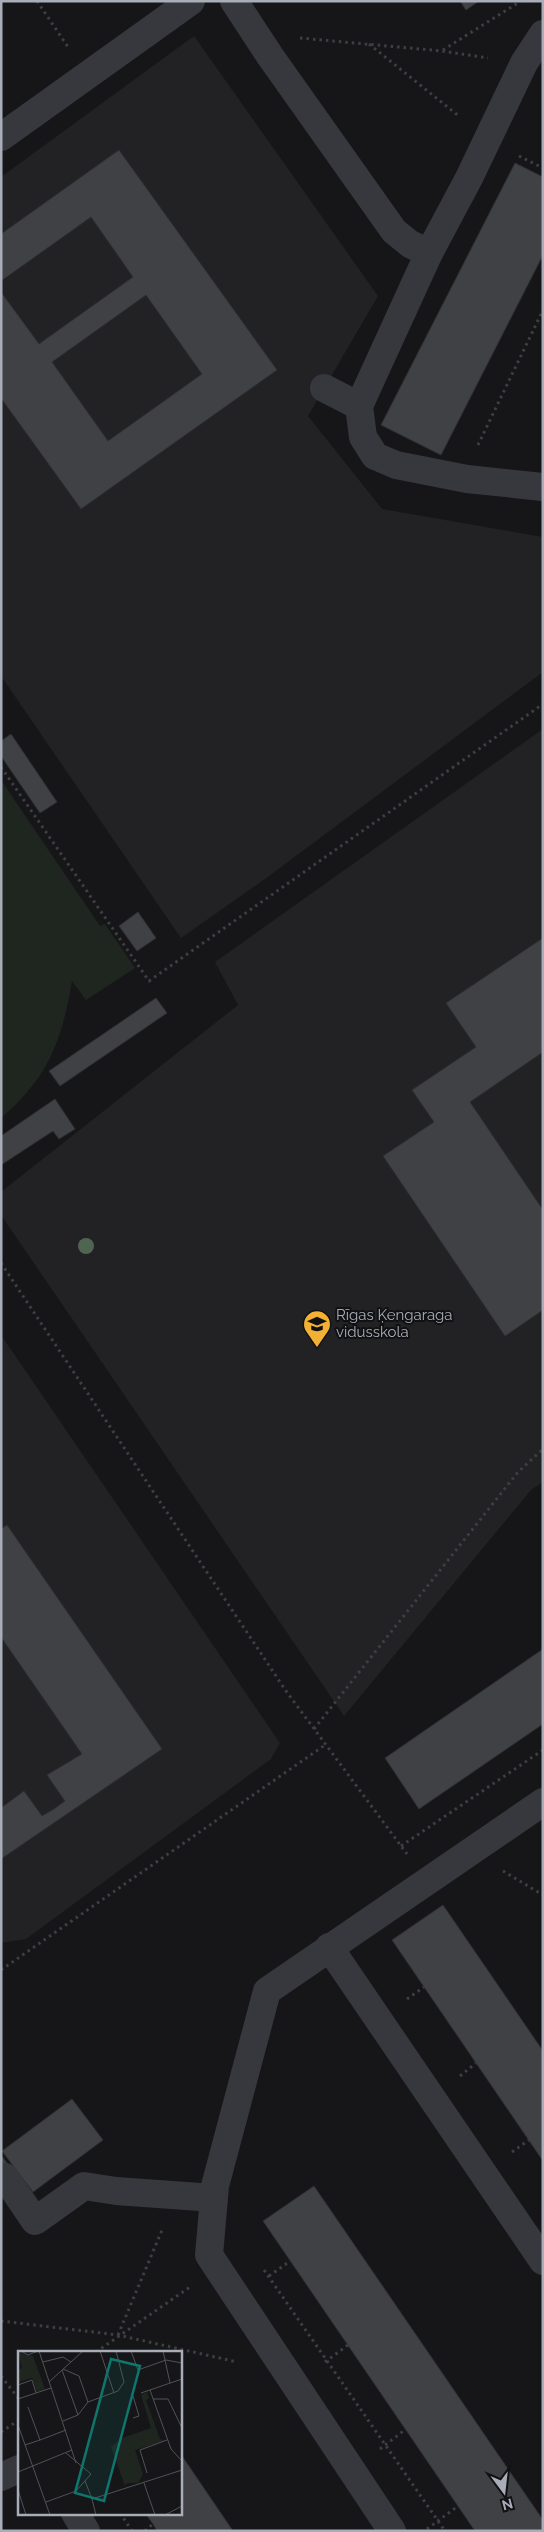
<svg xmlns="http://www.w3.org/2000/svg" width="544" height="2532" viewBox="0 0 544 2532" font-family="Raleway,sans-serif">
  <rect width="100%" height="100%" fill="#161618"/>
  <g fill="#222225">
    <path d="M 194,36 L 378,296 L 308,416 L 382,509 L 543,537 L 543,672 L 265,879 L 181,938 L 1,676 L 1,177 Z"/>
    <path d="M 543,729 L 543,1482 L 531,1490 L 344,1716 L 1,1215 L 1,1192 L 238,1005 L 215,962 Z"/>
    <path d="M 1,1335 L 280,1743 L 271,1759 L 26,1939 L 1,1943 Z"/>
  </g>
  <path fill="#1e261f" d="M 1,780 L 100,926 L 105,924 L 135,968 L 86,1000 L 72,981 C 62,1041 48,1078 1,1118 Z"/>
  <g fill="#404145" stroke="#303034" fill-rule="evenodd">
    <path d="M 460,1 L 479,1 L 466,10 Z"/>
    <path d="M 119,150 L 277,370 L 81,509 L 1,398 L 1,292 L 39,344 L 133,277 L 91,217 L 1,281 L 1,234 ZM 146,295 L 202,374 L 108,441 L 52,362 Z"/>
    <path d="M 515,163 L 543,177 L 543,255 L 441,455 L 381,425 Z"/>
    <path d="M 11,734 L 57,802 L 40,813 L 1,756 L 1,741 Z"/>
    <path d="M 138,912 L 156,938 L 137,951 L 119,926 Z"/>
    <path d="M 543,938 L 543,1052 L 470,1102 L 543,1210 L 543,1310 L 505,1336 L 383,1156 L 434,1122 L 412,1090 L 476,1047 L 446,1003 Z"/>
    <path d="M 156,998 L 167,1013 L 60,1086 L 49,1071 Z"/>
    <path d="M 55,1099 L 75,1129 L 59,1139 L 53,1131 L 1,1165 L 1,1136 Z"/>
    <path d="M 7,1525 L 162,1749 L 1,1859 L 1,1808 L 24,1791 L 42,1816 L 54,1809 L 65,1801 L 47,1775 L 82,1754 L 1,1637 L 1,1529 Z"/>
    <path d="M 543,1649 L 543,1724 L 419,1809 L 385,1758 Z"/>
    <path d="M 443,1905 L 543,2051 L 543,2161 L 392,1940 Z"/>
    <path d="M 72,2099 L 103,2140 L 33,2192 L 2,2151 Z"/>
    <path d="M 1,2155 L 13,2171 L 1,2180 Z"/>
    <path d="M 314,2186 L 543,2520 L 543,2531 L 475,2531 L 263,2221 Z"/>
    <path d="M 180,2453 L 233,2531 L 157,2531 L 153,2524 L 145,2513 L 180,2513 Z"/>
  </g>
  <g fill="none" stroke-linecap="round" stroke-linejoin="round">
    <g stroke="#3d3f44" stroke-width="3" stroke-dasharray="2.5 4" stroke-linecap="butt">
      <path d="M 37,1 L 68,47"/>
      <path d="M 300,38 L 442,51 L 488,58"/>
      <path d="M 369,44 L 460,117"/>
      <path d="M 443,50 L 521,1"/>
      <path d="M 519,156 L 543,168"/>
      <path d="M 478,445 L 543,310"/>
      <path d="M 1,767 L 149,981 L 543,704"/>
      <path d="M 1,1263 L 286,1691 L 407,1854"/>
      <path d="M 314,1729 L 518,1472 L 543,1449"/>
      <path d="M 401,1846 L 543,1750"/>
      <path d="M 503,1871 L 543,1895"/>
      <path d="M 1,1970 L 325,1745"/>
      <path d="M 407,1999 L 424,1987"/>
      <path d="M 460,2076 L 476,2063"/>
      <path d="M 512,2152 L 529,2140"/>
      <path d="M 264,2270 L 445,2531"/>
      <path d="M 269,2276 L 290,2261"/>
      <path d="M 1,2321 L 118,2335 L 237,2362"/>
      <path d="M 118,2335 L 162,2230"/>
      <path d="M 96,2352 L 190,2287"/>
      <path d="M 325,2362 L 348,2345"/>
      <path d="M 1,2376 L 19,2399"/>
      <path d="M 1,2432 L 19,2420"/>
      <path d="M 380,2449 L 406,2429"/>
      <path d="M 120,2513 L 132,2531"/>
      <path d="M 427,2529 L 458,2506"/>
      <path d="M 145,2531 L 153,2524"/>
    </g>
    <g stroke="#37383d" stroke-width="28">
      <path d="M 234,1 L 270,56 L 394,231 L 410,244 L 429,253"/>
      <path d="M 543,34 L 524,63 L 469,178 L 429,253 L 359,406 L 363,437 L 375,456 L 396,465 L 467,479 L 543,487"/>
      <path d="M 1,137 L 191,1"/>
      <path d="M 324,388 L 359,406"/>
      <path d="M 329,1947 L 543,2261"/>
      <path d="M 5,2177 L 35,2221 L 84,2186 L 116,2191 L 214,2198"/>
      <path d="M 1,2477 L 19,2469"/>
      <path d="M 75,2513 L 86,2531"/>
      <path d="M 392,2531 L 209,2255 L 215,2186 L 267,1991 L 543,1802"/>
    </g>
  </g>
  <circle fill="#506452" cx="86" cy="1246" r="8"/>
  <defs>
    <g id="school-pin" transform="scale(1.4375)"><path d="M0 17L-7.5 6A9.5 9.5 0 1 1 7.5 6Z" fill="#f2b134" stroke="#111113"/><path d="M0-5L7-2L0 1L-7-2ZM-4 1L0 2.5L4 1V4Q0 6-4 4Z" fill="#111"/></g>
  </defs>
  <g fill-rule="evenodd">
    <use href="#school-pin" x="317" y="1324"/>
  </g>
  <g text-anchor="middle" stroke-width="4" stroke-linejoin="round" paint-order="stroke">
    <g font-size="15" fill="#a8adb8" stroke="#111113" text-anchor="start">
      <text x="336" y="1320">Rīgas Ķengaraga<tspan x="336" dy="17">vidusskola</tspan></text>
    </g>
  </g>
  <g transform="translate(18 2351)">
    <rect width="164" height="164" fill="#161618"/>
    <path d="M 0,1 L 15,5 L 27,38 L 19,41 L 14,27 L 0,31 L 0,19 L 4,17 ZM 129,41 L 131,47 L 128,49 L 142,88 L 146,90 L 117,99 L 125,123 L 120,132 L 109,132 L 107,135 L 93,96 L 104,87 L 133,77 L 123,44 Z" fill="#1e261f"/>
    <path fill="none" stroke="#505258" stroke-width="1" d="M 3,0 L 10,4 L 20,0M 21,0 L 58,112M 82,0 L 96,42M 113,0 L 120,19 L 148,9 L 164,12M 145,0 L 152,32M 25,11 L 45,6 L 53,11M 44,19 L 60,64M 31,31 L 65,0M 0,34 L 14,29 L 18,42M 132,39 L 153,98 L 164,110M 123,42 L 164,28M 0,48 L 33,37M 135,48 L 150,48 L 164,77M 70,51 L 100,40 L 106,31 L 98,0M 115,67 L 121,65 L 115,45M 45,70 L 60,64 L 70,51 L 61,25 L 45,18M 0,74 L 32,164M 22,89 L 48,79M 7,94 L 22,89 L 10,56M 0,121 L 54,99M 129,122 L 122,99 L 149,89M 67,130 L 74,148 L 164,119M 126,132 L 137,164M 0,139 L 8,164M 74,148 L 78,164M 28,151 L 58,140 L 73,123 L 48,102M 147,164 L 164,155"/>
    <path fill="#0f766e" fill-opacity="0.15" stroke="#0f766e" stroke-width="2.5" d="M 93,8 L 122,15 L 86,150 L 57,142 Z"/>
    <rect width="164" height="164" fill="none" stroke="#a8adb8" stroke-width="2.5"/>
  </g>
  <rect width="544" height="2532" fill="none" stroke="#a8adb8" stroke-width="5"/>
  <g transform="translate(504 2492) rotate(165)" stroke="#111113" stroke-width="4" paint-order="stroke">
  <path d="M0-4L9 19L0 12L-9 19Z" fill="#a8adb8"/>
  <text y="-8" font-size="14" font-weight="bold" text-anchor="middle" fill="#a8adb8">N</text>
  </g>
</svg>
